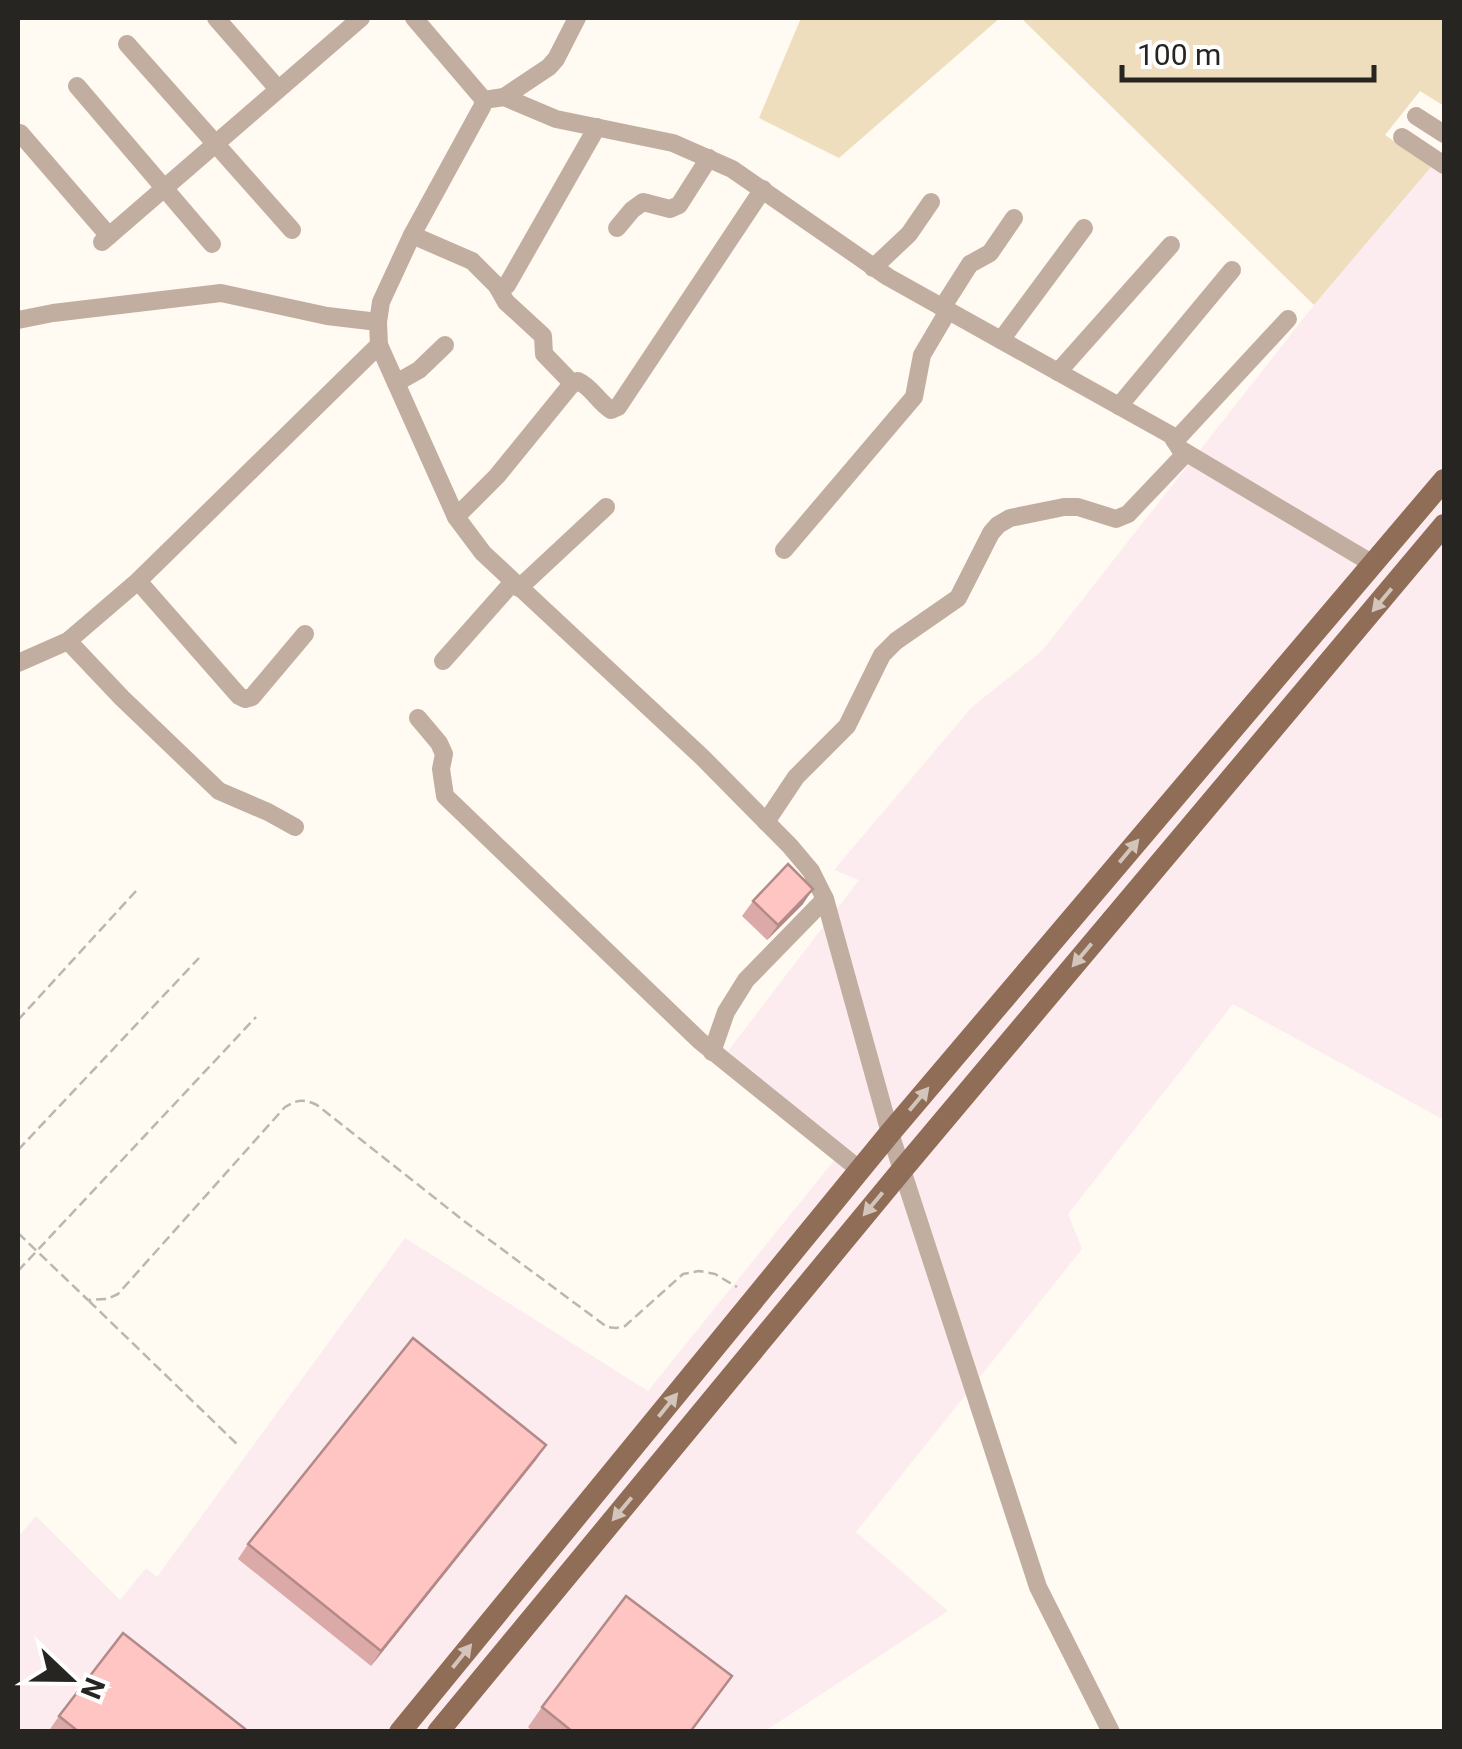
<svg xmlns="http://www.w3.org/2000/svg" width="1462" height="1749" viewBox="0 0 1462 1749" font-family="Roboto,sans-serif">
  <rect width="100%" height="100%" fill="#fffaf2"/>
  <path fill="#fcecef" d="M 1431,167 L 1444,176 L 1444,1120 L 1233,1004 L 1068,1214 L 1082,1249 L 856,1532 L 948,1611 L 765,1731 L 18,1732 L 18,1537 L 36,1516 L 120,1600 L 146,1568 L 157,1577 L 405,1238 L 648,1391 L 844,1148 L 728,1051 L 859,880 L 834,870 L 972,707 L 1042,651 L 1314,305 Z"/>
  <g fill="#efdebe">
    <path d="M 801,18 L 1000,18 L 839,158 L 759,118 Z"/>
    <path d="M 1021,18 L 1444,18 L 1444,106 L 1420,91 L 1385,135 L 1431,167 L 1314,305 Z"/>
  </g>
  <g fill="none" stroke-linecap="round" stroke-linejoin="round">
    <g stroke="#bbb7b0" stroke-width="2.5" stroke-dasharray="10 5" stroke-linecap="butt">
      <path d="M 18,1020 L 136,891"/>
      <path d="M 18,1150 L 199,958"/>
      <path d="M 18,1233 L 88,1300 L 107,1299 L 118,1294 L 285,1107 C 298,1099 304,1099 317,1105 L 464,1221 L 607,1327 L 616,1328 L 625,1326 L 683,1274 L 699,1271 L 715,1274 L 737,1287"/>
      <path d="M 18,1271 L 256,1017"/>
      <path d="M 89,1301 L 239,1446"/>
    </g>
    <g stroke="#c2aea0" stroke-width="18">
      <path d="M 216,18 L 278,89"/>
      <path d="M 414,18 L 484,100 L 482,107 L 412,235 L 381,302 L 378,322 L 379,345 L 456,517 L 483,553 L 702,757 L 790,846 L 811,871 L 825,899 L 890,1133 L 1038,1587 L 1111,1732"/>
      <path d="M 127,44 L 292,230"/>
      <path d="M 77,86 L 212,244"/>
      <path d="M 504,97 L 549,67 L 556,59 L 577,18"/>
      <path d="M 484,100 L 504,97 L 556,119 L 673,143 L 732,169 L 888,277 L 1171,435 L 1180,449 L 1373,564"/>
      <path d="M 1416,116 L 1444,134"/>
      <path d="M 20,133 L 109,236"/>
      <path d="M 1402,137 L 1444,165"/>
      <path d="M 617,228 L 632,210 L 643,202 L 670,209 L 679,205 L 709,158"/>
      <path d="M 412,235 L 472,261 L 497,286 L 503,287 L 507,285 L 597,127"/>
      <path d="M 102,242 L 361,18"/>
      <path d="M 873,268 L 909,234 L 931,202"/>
      <path d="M 497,286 L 506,302 L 543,336 L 544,354 L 573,384"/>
      <path d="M 942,308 L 970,264 L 990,253 L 1014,218"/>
      <path d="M 18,320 L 53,313 L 221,293 L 327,316 L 378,322"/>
      <path d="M 1001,340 L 1084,228"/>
      <path d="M 1058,372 L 1171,245"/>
      <path d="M 396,383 L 419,370 L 445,345"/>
      <path d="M 1119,406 L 1232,270"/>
      <path d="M 1175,441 L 1288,319"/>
      <path d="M 456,517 L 497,476 L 571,385 L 578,381 C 592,387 598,402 611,410 L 618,407 L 763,189"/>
      <path d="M 784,550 L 914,397 L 922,355 L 948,311"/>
      <path d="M 138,581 L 239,696 L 245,699 L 252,697 L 305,634"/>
      <path d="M 519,588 L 606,507"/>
      <path d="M 68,641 L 122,698 L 219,791 L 268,812 L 295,827"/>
      <path d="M 443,661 L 513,582"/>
      <path d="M 18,663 L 68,641 L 138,581 L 379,345"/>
      <path d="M 418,718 L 439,743 L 444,754 L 441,769 L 445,796 L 700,1041 L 860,1170"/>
      <path d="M 766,822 L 796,777 L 847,726 L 882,655 L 896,641 L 958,598 L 991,533 L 998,525 L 1010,518 L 1064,507 L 1078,507 L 1116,519 L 1128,514 L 1186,453"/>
      <path d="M 712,1052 L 726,1012 L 746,980 L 825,899"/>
    </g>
    <g stroke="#906d56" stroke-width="22">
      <path d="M 400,1732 L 890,1133 L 1444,480"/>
      <path d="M 438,1732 L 902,1170 L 1444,525"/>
    </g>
  </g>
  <g fill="#dba9a7">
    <path d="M 753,901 L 803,904 L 767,940 L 742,916 Z"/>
    <path d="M 546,1445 L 371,1666 L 238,1559 L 248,1544 Z"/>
    <path d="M 718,1696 L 691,1732 L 533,1732 L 528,1727 L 542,1707 Z"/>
    <path d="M 59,1716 L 249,1732 L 48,1732 Z"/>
  </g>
  <g fill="#b28a88">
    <path d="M 813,889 L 803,904 L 767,940 L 778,925 Z"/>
    <path d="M 546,1445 L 536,1460 L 371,1666 L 381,1651 Z"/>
  </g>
  <g fill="#ffc5c2" stroke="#b28a88" stroke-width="2.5">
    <path d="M 788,864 L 813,889 L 778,925 L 753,901 Z"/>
    <path d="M 413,1338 L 546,1445 L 381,1651 L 248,1544 Z"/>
    <path d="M 626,1596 L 732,1676 L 690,1732 L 573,1732 L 542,1707 Z"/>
    <path d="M 123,1633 L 249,1732 L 79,1732 L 59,1716 Z"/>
  </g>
  <defs><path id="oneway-solid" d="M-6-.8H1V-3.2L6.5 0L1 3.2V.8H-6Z" transform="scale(2.5)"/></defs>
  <g fill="#d3c5bb">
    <use href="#oneway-solid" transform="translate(1382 600) rotate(130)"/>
    <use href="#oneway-solid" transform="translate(1129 851) rotate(-50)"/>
    <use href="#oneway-solid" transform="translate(1082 955) rotate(130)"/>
    <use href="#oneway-solid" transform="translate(919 1099) rotate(-50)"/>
    <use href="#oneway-solid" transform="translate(873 1204) rotate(130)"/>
    <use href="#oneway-solid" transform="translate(668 1405) rotate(-51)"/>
    <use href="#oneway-solid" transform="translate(622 1509) rotate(130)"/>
    <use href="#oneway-solid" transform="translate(462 1656) rotate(-51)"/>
  </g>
  <rect width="1462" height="1749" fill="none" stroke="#272522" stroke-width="40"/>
  <g transform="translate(70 1679) rotate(112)" stroke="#ffffff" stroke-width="8" paint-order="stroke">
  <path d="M0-8L18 38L0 25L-18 38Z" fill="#272522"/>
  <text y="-15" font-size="28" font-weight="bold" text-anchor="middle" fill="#272522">N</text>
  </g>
  <path d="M1122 65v15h252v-15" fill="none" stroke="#272522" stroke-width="5"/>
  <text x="1137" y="65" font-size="30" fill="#272522" stroke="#ffffff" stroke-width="8" paint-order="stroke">100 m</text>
</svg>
